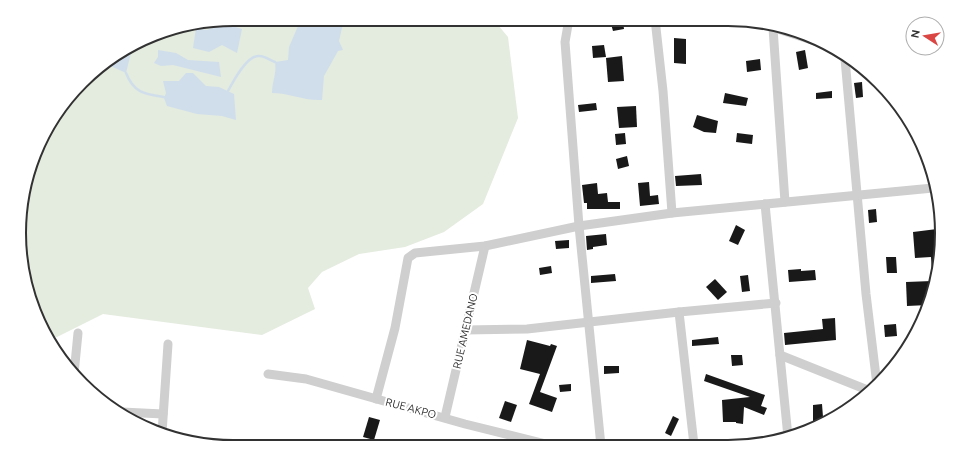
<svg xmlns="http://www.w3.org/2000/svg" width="961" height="466" viewBox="0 0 961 466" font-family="Ubuntu,sans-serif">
  <rect width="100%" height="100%" fill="#fff"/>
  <path fill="#e4ebdf" d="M 233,19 L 493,19 L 508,37 L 518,118 L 483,204 L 444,232 L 405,247 L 359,254 L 322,272 L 308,288 L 315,309 L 262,335 L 103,314 L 57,337 L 49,338 L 41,328 L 21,261 L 23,191 L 55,114 L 103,63 L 164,30 Z"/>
  <g fill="#d0deeb">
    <path d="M 301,19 L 344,19 L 339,41 L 343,50 L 338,51 L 324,76 L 322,100 C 304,101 289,93 272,93 C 272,82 277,73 275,62 L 288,60 L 289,47 Z"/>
    <path d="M 222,23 L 242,29 L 237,53 L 222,45 L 209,52 L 193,48 L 196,28 L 207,30 Z"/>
    <path d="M 158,50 L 176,53 L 188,60 L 219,62 L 221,77 L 173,65 L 161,66 L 154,63 L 158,57 Z"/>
    <path d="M 125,51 L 131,53 L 126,73 L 104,63 Z"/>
    <path d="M 186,73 L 193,73 L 206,86 L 219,87 L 234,94 L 236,120 L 222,116 L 197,114 L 167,106 L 164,98 L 166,93 L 163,81 L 179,81 Z"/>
  </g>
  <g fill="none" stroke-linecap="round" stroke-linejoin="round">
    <g stroke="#d0deeb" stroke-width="2.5">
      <path d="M 126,73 C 134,93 144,94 164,97"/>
      <path d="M 228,91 C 233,82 247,54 260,56 C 264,56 270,60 275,62"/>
    </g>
  </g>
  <g fill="#191919">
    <path d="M 623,22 L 624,29 L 613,31 L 611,24 Z"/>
    <path d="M 674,38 L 686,39 L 686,64 L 674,63 Z"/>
    <path d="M 604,45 L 606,57 L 593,58 L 592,46 Z"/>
    <path d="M 805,50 L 808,68 L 799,70 L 796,52 Z"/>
    <path d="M 622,56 L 624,81 L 608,82 L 606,58 Z"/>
    <path d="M 760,59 L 761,70 L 747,72 L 746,61 Z"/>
    <path d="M 862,82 L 863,97 L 856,98 L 854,83 Z"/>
    <path d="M 832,91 L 832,98 L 816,99 L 816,93 Z"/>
    <path d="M 725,93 L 748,98 L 746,106 L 723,103 Z"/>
    <path d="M 596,103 L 597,110 L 579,112 L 578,105 Z"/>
    <path d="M 636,106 L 637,127 L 619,128 L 617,107 Z"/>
    <path d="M 697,115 L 718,121 L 716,133 L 704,132 L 693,127 Z"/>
    <path d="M 625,133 L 626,144 L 616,145 L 615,134 Z"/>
    <path d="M 737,133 L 753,135 L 752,144 L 736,142 Z"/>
    <path d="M 627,156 L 629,166 L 618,169 L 616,159 Z"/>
    <path d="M 701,174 L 702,185 L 676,186 L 675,176 Z"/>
    <path d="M 649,182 L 650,196 L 658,195 L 659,204 L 640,206 L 638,183 Z"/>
    <path d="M 597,183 L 598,194 L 607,193 L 608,202 L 620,202 L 620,209 L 587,209 L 587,203 L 584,203 L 582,185 Z"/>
    <path d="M 876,209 L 877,222 L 869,223 L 868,210 Z"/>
    <path d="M 736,225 L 745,230 L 738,245 L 729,241 Z"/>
    <path d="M 937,229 L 939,248 L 934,272 L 932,272 L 931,257 L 915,258 L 913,232 Z"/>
    <path d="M 606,234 L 607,245 L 593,247 L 593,249 L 587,250 L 586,236 Z"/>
    <path d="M 569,240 L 569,248 L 556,249 L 555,241 Z"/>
    <path d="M 886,257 L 896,257 L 897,273 L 887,273 Z"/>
    <path d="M 551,266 L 552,273 L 540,275 L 539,268 Z"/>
    <path d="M 801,269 L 801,271 L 815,270 L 816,280 L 789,282 L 788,270 Z"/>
    <path d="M 615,274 L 616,281 L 591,283 L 591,276 Z"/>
    <path d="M 748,275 L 750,291 L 742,292 L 740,276 Z"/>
    <path d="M 715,279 L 727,292 L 718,300 L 706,287 Z"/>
    <path d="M 932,281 L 928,305 L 907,306 L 906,282 Z"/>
    <path d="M 835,318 L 836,340 L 785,345 L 784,333 L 823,329 L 822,319 Z"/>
    <path d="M 896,324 L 897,336 L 885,337 L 884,325 Z"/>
    <path d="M 718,337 L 719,344 L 692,346 L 692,340 Z"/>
    <path d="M 527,340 L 550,346 L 551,344 L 557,346 L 540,392 L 557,398 L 552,412 L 529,404 L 540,374 L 520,369 Z"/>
    <path d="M 731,355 L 742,355 L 743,365 L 732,366 Z"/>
    <path d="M 604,366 L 619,366 L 619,373 L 604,374 Z"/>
    <path d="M 706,374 L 765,395 L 761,406 L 767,408 L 764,415 L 744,407 L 743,424 L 736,423 L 736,422 L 723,422 L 722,400 L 750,397 L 704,381 Z"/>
    <path d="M 571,384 L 571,391 L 560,392 L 559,385 Z"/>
    <path d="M 505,401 L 517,405 L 511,422 L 499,418 Z"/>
    <path d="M 822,404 L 823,417 L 835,416 L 813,429 L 813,405 Z"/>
    <path d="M 673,416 L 679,419 L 671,436 L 665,433 Z"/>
    <path d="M 369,417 L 380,420 L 374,440 L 363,437 Z"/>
  </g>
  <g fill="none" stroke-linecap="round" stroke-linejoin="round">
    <g stroke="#cfcfcf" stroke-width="9">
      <path d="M 569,19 L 565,42 L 579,226 L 601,446"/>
      <path d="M 655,19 L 663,91 L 672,213"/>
      <path d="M 773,28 L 785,202"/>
      <path d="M 781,30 L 824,44"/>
      <path d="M 845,59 L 866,294 L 877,385"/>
      <path d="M 765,204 L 788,437"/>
      <path d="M 679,312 L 694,445"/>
      <path d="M 465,330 L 527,329 L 679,312 L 776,303"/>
      <path d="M 780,355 L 870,391"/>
      <path d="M 74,374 L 78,333"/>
      <path d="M 268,374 L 306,379 L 465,424 L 554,446"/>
      <path d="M 376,399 L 395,328 L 408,258 L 415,253 L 485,246 L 579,226 L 672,213 L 933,188"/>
      <path d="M 122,412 L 163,414"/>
      <path d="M 445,417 L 485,246"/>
      <path d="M 162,433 L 168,344"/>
    </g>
  </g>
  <g text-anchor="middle" stroke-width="4" stroke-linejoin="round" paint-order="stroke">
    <g font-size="11" fill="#323232" stroke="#fff">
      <text transform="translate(465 331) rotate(-77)" y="4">RUE AMEDANO</text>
      <text transform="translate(411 408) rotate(15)" y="4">RUE AKPO</text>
    </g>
  </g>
  <path d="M0 0H961V466H0ZM233 26H728A207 207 0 0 1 935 233V233A207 207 0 0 1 728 440H233A207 207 0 0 1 26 233V233A207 207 0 0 1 233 26Z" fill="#fff" fill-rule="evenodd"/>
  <path fill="none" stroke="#323232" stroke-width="2" d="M233 26H728A207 207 0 0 1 935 233V233A207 207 0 0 1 728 440H233A207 207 0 0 1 26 233V233A207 207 0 0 1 233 26Z"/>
  <g transform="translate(925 36) rotate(282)"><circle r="19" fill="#ffffff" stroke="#adadad"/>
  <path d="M0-3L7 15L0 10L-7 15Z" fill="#da4643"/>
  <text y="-6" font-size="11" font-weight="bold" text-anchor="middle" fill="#323232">N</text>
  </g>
</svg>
